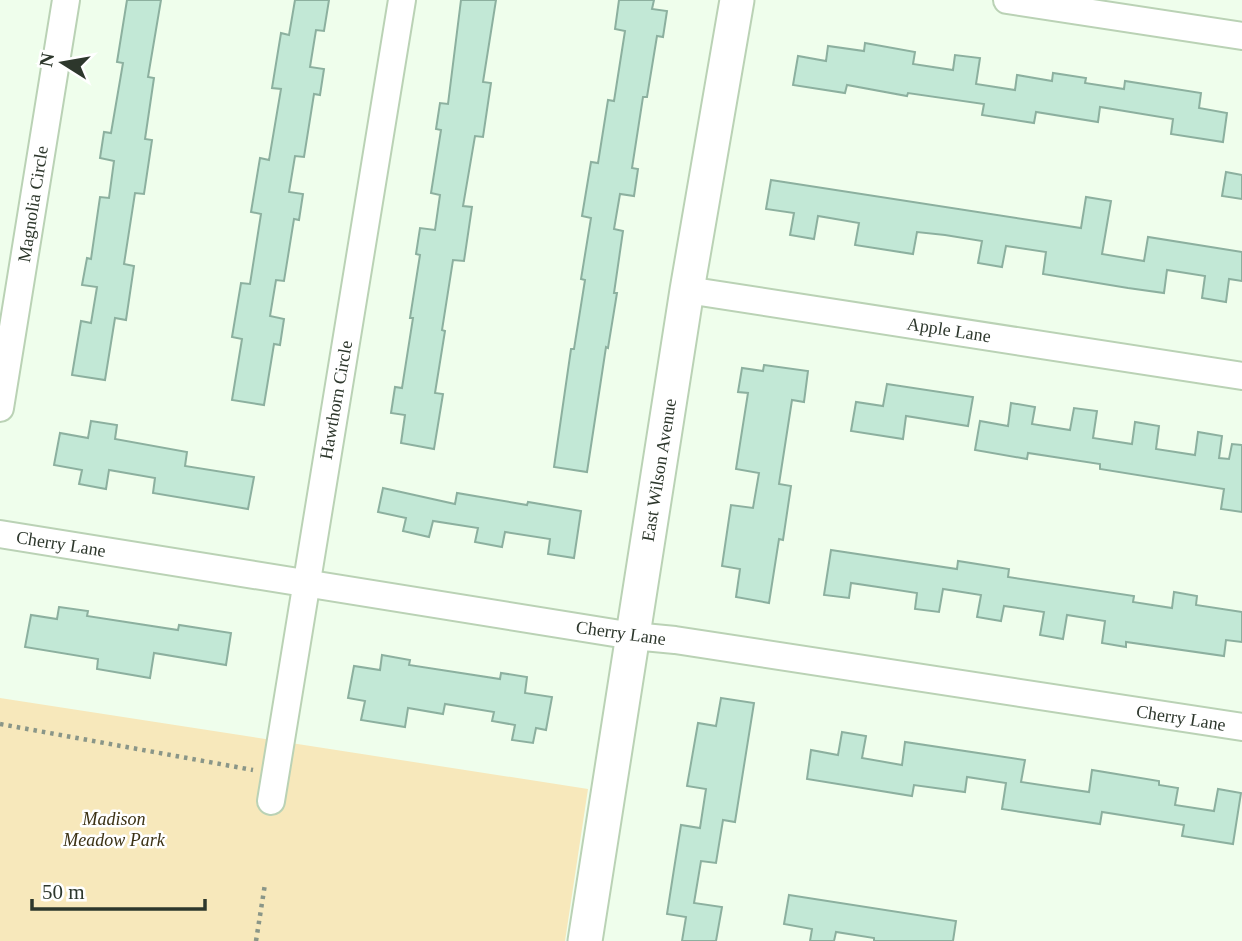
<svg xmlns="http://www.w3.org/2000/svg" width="1242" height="941" viewBox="0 0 1242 941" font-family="'Times New Roman',serif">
  <rect width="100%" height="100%" fill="#effeec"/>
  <path fill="#f7e8bb" d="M 0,698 L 588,789 L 565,941 L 0,941 Z"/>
  <g fill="#c2e8d6" stroke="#8cb09f" stroke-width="2">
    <path d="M 127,0 L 161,0 L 148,77 L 154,78 L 145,139 L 152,140 L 144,194 L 135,193 L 124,264 L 134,266 L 126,320 L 115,318 L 105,380 L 72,375 L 81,321 L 91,323 L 97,287 L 82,285 L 87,258 L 91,259 L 100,197 L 109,198 L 114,161 L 100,158 L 104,132 L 111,133 L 123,63 L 117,62 Z"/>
    <path d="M 295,0 L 329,0 L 324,31 L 316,30 L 310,67 L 324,69 L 320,95 L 314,94 L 304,157 L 295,156 L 289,192 L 303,194 L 299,220 L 294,219 L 284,281 L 276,280 L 270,316 L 284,319 L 280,345 L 274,344 L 264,405 L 232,400 L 242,339 L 232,337 L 241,283 L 250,284 L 261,214 L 251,212 L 260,158 L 269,160 L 281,89 L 272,88 L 281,33 L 289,35 Z"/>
    <path d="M 461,0 L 496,0 L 483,82 L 491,83 L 483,137 L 475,136 L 463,206 L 472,207 L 464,261 L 453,260 L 442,330 L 445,331 L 435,393 L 443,394 L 434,449 L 401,443 L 405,415 L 391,413 L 395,387 L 402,388 L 413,318 L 410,318 L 420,255 L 416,254 L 420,228 L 435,230 L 440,195 L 431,193 L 441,130 L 436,129 L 440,103 L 448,104 Z"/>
    <path d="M 619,0 L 654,0 L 652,9 L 667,11 L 663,37 L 657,36 L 647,97 L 643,97 L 632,168 L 638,169 L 634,196 L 620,194 L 614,229 L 623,231 L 614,293 L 617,293 L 608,348 L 606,347 L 587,472 L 554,467 L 571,349 L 574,349 L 585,280 L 581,279 L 591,218 L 582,216 L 591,162 L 598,163 L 608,100 L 614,101 L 625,31 L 615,29 Z"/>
    <path d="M 865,43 L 915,52 L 913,64 L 953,70 L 955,55 L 980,58 L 976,84 L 1015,90 L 1017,75 L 1052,81 L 1053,73 L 1086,78 L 1085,83 L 1124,89 L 1125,81 L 1201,93 L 1199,108 L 1227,113 L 1223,142 L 1171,134 L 1173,119 L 1100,107 L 1098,122 L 1036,112 L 1034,123 L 982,115 L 984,104 L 908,93 L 907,96 L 847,85 L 845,93 L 793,85 L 798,56 L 826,61 L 828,46 L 864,51 Z"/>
    <path d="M 1226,172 L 1242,175 L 1242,199 L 1222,196 Z"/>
    <path d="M 771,180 L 1081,228 L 1086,197 L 1111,201 L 1102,254 L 1144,261 L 1148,237 L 1242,252 L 1242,281 L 1229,279 L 1226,302 L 1202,298 L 1205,276 L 1167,270 L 1164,293 L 1128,288 L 1043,274 L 1046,252 L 1006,246 L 1002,267 L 978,263 L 982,241 L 945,235 L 917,232 L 913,254 L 855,245 L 859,223 L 818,216 L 814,239 L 790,235 L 794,213 L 766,209 Z"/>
    <path d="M 764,365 L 808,371 L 804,402 L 792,400 L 779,484 L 791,486 L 783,540 L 779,539 L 769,603 L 736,597 L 740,569 L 722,566 L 731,505 L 753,508 L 759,473 L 736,469 L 748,393 L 738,392 L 742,368 L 763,371 Z"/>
    <path d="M 887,384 L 973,397 L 968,426 L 906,416 L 903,439 L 851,431 L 856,402 L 883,406 Z"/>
    <path d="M 1011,403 L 1035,407 L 1032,424 L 1070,430 L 1074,408 L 1097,411 L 1093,438 L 1132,444 L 1135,422 L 1159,426 L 1156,449 L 1195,455 L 1198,432 L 1222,436 L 1219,458 L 1229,459 L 1232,444 L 1242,445 L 1242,512 L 1221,509 L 1224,489 L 1100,469 L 1100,464 L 1028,453 L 1027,459 L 975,450 L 980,421 L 1008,426 Z"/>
    <path d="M 91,421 L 117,425 L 115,439 L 187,452 L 185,466 L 254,477 L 248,509 L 153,493 L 155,478 L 109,470 L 106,489 L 79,484 L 82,470 L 54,465 L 60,433 L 88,438 Z"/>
    <path d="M 383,488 L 455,504 L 457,493 L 527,505 L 528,502 L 581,511 L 574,558 L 548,554 L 550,539 L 505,532 L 502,547 L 475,542 L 478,528 L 433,521 L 429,537 L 403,531 L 406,518 L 378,512 Z"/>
    <path d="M 831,550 L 957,569 L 958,561 L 1009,569 L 1008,577 L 1134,596 L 1133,602 L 1172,608 L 1174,592 L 1197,596 L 1196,605 L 1242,612 L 1242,642 L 1226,640 L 1224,656 L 1126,642 L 1126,647 L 1102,643 L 1105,621 L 1067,615 L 1063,639 L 1040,635 L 1044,612 L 1004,606 L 1001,621 L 977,617 L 981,595 L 943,589 L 939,612 L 915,609 L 917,593 L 878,587 L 851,583 L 849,598 L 824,595 Z"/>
    <path d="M 59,607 L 88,611 L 87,616 L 178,630 L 179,625 L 231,633 L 226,665 L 154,653 L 150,678 L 97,669 L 98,659 L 25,647 L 31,615 L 57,619 Z"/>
    <path d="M 382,655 L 410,660 L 409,665 L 500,679 L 501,673 L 527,677 L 525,693 L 552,697 L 546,730 L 536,728 L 533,743 L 512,740 L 515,725 L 492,721 L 494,712 L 445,704 L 443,714 L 408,708 L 405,727 L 361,720 L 365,701 L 348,698 L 354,666 L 380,670 Z"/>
    <path d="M 721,698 L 754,703 L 735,822 L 723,820 L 716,863 L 701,861 L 694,903 L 722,907 L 716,941 L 682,941 L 686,917 L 667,914 L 674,869 L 681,825 L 700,828 L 706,789 L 687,786 L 698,723 L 716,726 Z"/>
    <path d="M 842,732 L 866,736 L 862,758 L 902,765 L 905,742 L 1025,760 L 1021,782 L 1061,788 L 1089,792 L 1092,770 L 1159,781 L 1159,785 L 1178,788 L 1175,805 L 1214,811 L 1218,789 L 1241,793 L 1233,844 L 1182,836 L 1184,825 L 1102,812 L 1100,824 L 1002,809 L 1006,783 L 967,777 L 965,792 L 914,785 L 912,796 L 807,779 L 811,750 L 838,755 Z"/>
    <path d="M 789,895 L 956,921 L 953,941 L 874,941 L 874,938 L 836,932 L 834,941 L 810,941 L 812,929 L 784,924 Z"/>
  </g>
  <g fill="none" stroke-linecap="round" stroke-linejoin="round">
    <g stroke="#bad2b5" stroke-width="30">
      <g id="minor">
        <path d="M 1007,0 L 1242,36"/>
        <path d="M 687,290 L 1242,376"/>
        <path d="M 0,408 L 66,0"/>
        <path d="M 0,534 L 633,636 L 675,640 L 1242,727"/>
        <path d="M 271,801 L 402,0"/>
      </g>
    </g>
    <g stroke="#bad2b5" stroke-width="37">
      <path id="tertiary" d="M 585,941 L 687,290 L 737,0"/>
    </g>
    <g stroke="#8a9688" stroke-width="4.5" stroke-dasharray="3.5 5" stroke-linecap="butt">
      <path d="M 0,724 L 253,770"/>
      <path d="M 256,941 L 265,884"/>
    </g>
    <use href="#minor" stroke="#fff" stroke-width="26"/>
    <use href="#tertiary" stroke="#fff" stroke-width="33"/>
  </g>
  <g text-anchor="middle" stroke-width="5" stroke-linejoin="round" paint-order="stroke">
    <g font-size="18" fill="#2d372c" stroke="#fff">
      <text transform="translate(33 204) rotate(-81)" y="6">Magnolia Circle</text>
      <text transform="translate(949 330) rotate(9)" y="6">Apple Lane</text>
      <text transform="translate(336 400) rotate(-80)" y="6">Hawthorn Circle</text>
      <text transform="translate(659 470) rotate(-81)" y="6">East Wilson Avenue</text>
      <text transform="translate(61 544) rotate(9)" y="6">Cherry Lane</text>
      <text transform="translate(621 633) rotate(8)" y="6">Cherry Lane</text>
      <text transform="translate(1181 718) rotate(9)" y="6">Cherry Lane</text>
    </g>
    <g font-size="18" font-style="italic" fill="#3c3215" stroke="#fff">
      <text x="114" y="825">Madison<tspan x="114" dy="21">Meadow Park</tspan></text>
    </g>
  </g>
  <g transform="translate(63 63) rotate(281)" stroke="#ffffff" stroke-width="5" paint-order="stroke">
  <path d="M0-5L12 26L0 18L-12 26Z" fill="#2d372c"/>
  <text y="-10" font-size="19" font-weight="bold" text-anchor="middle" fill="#2d372c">N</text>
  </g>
  <path d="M32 899v10h173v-10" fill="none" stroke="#2d372c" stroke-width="3.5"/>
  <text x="42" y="899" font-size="21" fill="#2d372c" stroke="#ffffff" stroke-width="5" paint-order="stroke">50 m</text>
</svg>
